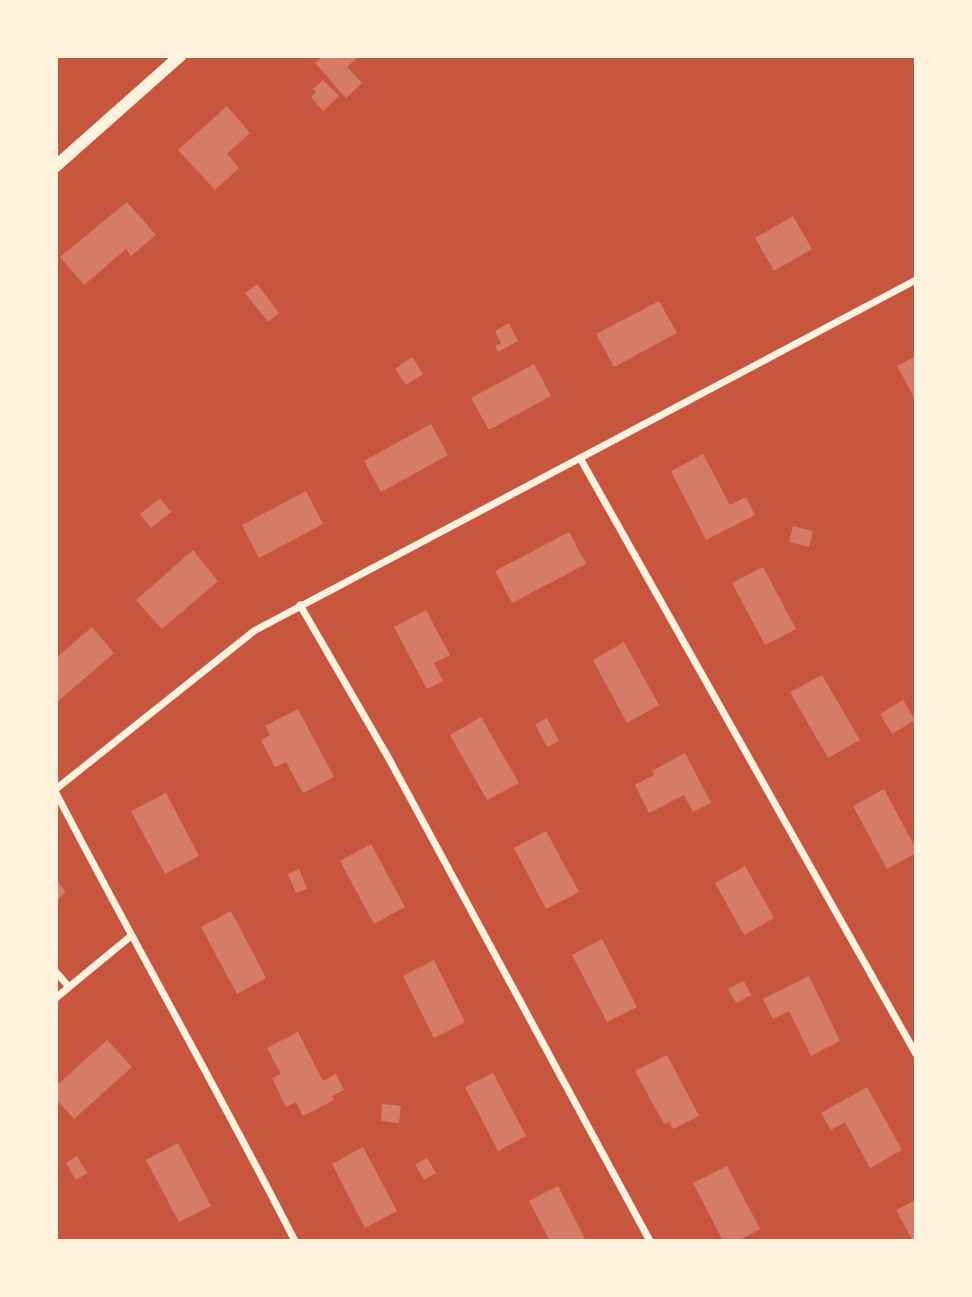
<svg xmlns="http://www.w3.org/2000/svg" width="972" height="1297" viewBox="0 0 972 1297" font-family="Signika,sans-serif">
  <rect width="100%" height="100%" fill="#c8553d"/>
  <g fill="#d67c66">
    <path d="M 323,56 L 359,56 L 347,67 L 362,83 L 346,98 L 315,63 Z"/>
    <path d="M 323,80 L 339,96 L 323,111 L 311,97 L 316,92 L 313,89 Z"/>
    <path d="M 227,106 L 250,133 L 227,154 L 239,168 L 215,190 L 178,150 Z"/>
    <path d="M 127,202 L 156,235 L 131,256 L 126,249 L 84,285 L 60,257 Z"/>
    <path d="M 793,216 L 812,249 L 774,271 L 755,238 Z"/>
    <path d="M 257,284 L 279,313 L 268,322 L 245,293 Z"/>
    <path d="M 659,301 L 677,333 L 614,367 L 596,334 Z"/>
    <path d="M 509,323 L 518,341 L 498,352 L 495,346 L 501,343 L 495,331 Z"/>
    <path d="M 916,356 L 916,401 L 897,366 Z"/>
    <path d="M 412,357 L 423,374 L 406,385 L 395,369 Z"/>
    <path d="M 534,364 L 551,396 L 489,430 L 471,398 Z"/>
    <path d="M 431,424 L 448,455 L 381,492 L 364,461 Z"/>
    <path d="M 703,454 L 730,505 L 746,497 L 755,515 L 706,540 L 671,471 Z"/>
    <path d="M 306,491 L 323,524 L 259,558 L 242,525 Z"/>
    <path d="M 160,498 L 171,512 L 151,528 L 140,514 Z"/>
    <path d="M 793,526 L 813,531 L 809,547 L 789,542 Z"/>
    <path d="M 569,532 L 586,564 L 512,603 L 495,571 Z"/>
    <path d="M 193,550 L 218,581 L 162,629 L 136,600 Z"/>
    <path d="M 763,567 L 796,629 L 765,645 L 732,583 Z"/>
    <path d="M 426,610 L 450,655 L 434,663 L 443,681 L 427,689 L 394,627 Z"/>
    <path d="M 92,627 L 114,653 L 57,702 L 56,658 Z"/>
    <path d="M 624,642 L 659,705 L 627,723 L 593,660 Z"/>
    <path d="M 822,675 L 860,740 L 828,758 L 790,692 Z"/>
    <path d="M 903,700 L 915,720 L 892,734 L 880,714 Z"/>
    <path d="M 298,709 L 334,777 L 303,793 L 286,762 L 275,767 L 261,740 L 270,735 L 265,726 Z"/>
    <path d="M 481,717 L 519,783 L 487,800 L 450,735 Z"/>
    <path d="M 547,718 L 559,741 L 547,747 L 535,724 Z"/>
    <path d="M 685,753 L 711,803 L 693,812 L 684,795 L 649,813 L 635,785 L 654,775 L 652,771 Z"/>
    <path d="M 884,789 L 916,849 L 916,853 L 887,869 L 853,806 Z"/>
    <path d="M 166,793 L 199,856 L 165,874 L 131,811 Z"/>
    <path d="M 546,831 L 579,892 L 546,909 L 514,848 Z"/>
    <path d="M 371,844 L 405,907 L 374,924 L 340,861 Z"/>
    <path d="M 745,866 L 774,918 L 744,935 L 715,883 Z"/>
    <path d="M 299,869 L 307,889 L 296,893 L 288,874 Z"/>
    <path d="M 56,880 L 66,892 L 56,901 Z"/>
    <path d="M 231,911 L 266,978 L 237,994 L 201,927 Z"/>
    <path d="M 602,939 L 637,1007 L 607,1022 L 572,955 Z"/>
    <path d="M 434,960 L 465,1022 L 434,1038 L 403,976 Z"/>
    <path d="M 809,976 L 840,1041 L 811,1056 L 789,1011 L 773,1019 L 763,999 Z"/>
    <path d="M 744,981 L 751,995 L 736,1003 L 728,989 Z"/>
    <path d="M 298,1032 L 323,1081 L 336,1074 L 344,1090 L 332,1096 L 334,1100 L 303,1116 L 296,1102 L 286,1107 L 272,1078 L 281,1074 L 267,1048 Z"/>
    <path d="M 107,1040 L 132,1067 L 74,1119 L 56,1099 L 56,1086 Z"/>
    <path d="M 667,1055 L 699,1116 L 673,1129 L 669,1122 L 664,1124 L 635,1071 Z"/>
    <path d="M 493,1073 L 526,1136 L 498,1151 L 465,1087 Z"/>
    <path d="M 867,1087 L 902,1150 L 870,1168 L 845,1122 L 831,1130 L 821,1113 Z"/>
    <path d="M 382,1104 L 401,1106 L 399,1123 L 381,1121 Z"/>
    <path d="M 178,1143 L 211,1206 L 179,1222 L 146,1160 Z"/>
    <path d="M 363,1147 L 397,1211 L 365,1228 L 332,1164 Z"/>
    <path d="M 77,1156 L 87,1173 L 76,1180 L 66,1163 Z"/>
    <path d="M 427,1158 L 436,1173 L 424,1180 L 415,1164 Z"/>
    <path d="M 727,1166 L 760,1229 L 738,1241 L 723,1241 L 693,1183 Z"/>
    <path d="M 558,1186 L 586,1241 L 550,1241 L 529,1201 Z"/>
    <path d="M 916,1200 L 916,1241 L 913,1241 L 896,1210 Z"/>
  </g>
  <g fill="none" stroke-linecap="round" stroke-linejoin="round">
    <g stroke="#fff3e0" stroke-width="7">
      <path d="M 580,458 L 916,1054"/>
      <path d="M 300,605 L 388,757 L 650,1241"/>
      <path d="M 56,789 L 254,631 L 916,280"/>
      <path d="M 56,793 C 134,943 218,1090 295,1241"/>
      <path d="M 56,972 L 69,987 L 56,998"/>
      <path d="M 69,987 L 131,936"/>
    </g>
    <path stroke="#fff3e0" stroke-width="12" d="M 56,166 L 180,56"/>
  </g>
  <rect width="972" height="1297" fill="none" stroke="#fff3e0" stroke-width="116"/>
</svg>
